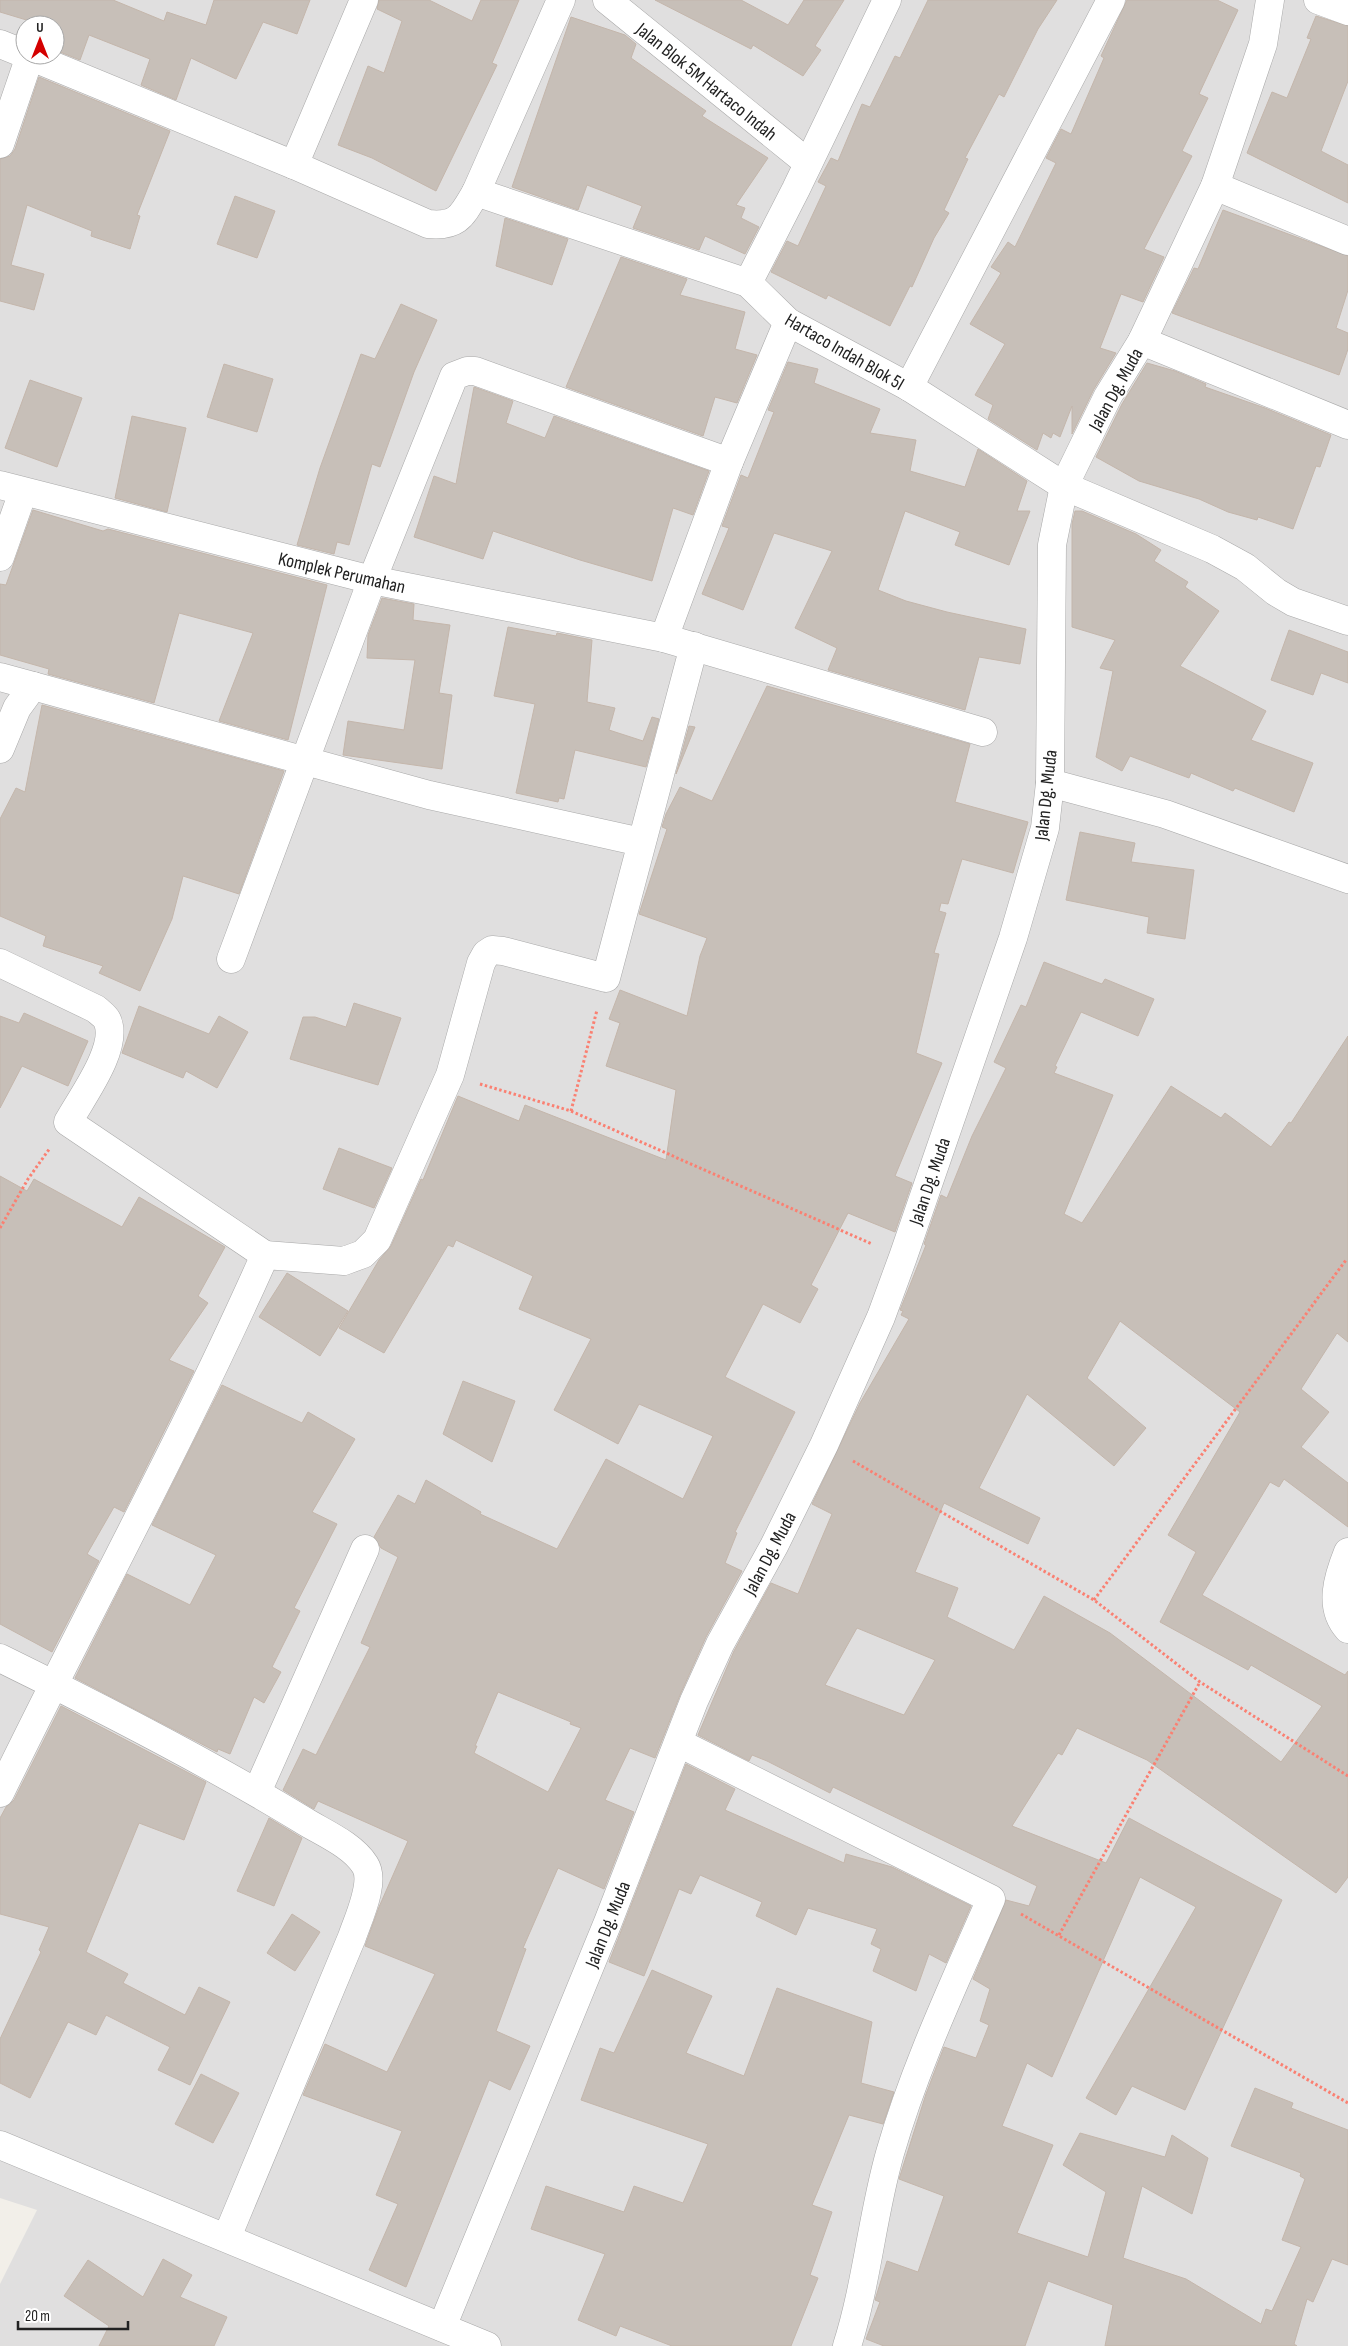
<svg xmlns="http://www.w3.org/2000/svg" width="1348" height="2346" viewBox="0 0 1348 2346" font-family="'Sofia Sans Condensed',sans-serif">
  <rect width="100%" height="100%" fill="#f2efe9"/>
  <path fill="#e0dfdf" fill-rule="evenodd" d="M 0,0 L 1348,0 L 1348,2346 L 0,2346 L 0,2284 L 37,2210 L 0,2198 ZM 25,25 L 55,25 L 55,55 L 25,55 Z"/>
  <g fill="#c7bfb8" stroke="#c4b6ab" fill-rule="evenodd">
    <path d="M 0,0 L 113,0 L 164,21 L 167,12 L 206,25 L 214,0 L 310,0 L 297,34 L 263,22 L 236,79 L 191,58 L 176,100 L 141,85 L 150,59 L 89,35 L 80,60 L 55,50 L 55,25 L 43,25 L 0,12 Z"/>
    <path d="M 379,0 L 429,0 L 472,21 L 481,0 L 519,0 L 492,63 L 497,65 L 436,191 L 372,158 L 338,145 L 368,66 L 384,73 L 402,21 L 377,9 Z"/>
    <path d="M 655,0 L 741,0 L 788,25 L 804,0 L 844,0 L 815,46 L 821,50 L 803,76 L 753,45 L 751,49 Z"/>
    <path d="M 928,0 L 1057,0 L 1038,29 L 1004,97 L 999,94 L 965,158 L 968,159 L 944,210 L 949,213 L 934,238 L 912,287 L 910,286 L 890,326 L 828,295 L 826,299 L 771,272 L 787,241 L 798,246 L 826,186 L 818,182 L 831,158 L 838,161 L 862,104 L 870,107 L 895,56 L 900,58 Z"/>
    <path d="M 1127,0 L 1217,0 L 1238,10 L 1199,94 L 1208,98 L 1182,151 L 1192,156 L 1144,249 L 1164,257 L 1143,302 L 1121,294 L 1100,348 L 1116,353 L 1094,389 L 1072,434 L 1072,406 L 1060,437 L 1053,433 L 1051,438 L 1043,433 L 1037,450 L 988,419 L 993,405 L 975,395 L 1005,344 L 970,324 L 1001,273 L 991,267 L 1008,242 L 1015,247 L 1056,163 L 1046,158 L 1061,129 L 1071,134 L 1104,58 L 1101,56 Z"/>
    <path d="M 1316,16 L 1348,26 L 1348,81 L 1321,151 L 1348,165 L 1348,203 L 1247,153 L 1272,92 L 1287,98 L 1311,39 L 1307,38 Z"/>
    <path d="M 571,17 L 625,35 L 636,44 L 631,58 L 706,111 L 702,116 L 768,158 L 736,205 L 745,208 L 741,218 L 759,227 L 745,254 L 705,236 L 699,250 L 633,228 L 642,206 L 587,185 L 578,210 L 512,187 Z"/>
    <path d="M 39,77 L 170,131 L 137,215 L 140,216 L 130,249 L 91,236 L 92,231 L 27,205 L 11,265 L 44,274 L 34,310 L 0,301 L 0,159 L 10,156 L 15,149 Z"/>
    <path d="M 235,196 L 275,211 L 257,258 L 217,244 Z"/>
    <path d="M 1223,210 L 1348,256 L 1348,290 L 1336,328 L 1348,333 L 1348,349 L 1339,375 L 1172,313 L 1194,268 L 1198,269 Z"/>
    <path d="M 505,218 L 568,239 L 552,285 L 496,266 Z"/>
    <path d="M 621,257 L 687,279 L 680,295 L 745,312 L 735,349 L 757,355 L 737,403 L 715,397 L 703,436 L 566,387 Z"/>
    <path d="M 401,304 L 437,320 L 414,372 L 380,467 L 372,464 L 349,545 L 337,542 L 334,554 L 297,545 L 320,468 L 361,354 L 375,359 Z"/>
    <path d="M 788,362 L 818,369 L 814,383 L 880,409 L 870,433 L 916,440 L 910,471 L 965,487 L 978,449 L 1027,481 L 1017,511 L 1030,511 L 1009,565 L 955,545 L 960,532 L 905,511 L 878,590 L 906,601 L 947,612 L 1026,629 L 1020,664 L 979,657 L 965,710 L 828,670 L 837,648 L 795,628 L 832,551 L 774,533 L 743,610 L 702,594 L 729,528 L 722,526 L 741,475 L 748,478 L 774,412 L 768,410 Z"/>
    <path d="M 1147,363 L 1175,371 L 1206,384 L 1205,387 L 1265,408 L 1331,435 L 1320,467 L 1316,466 L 1293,529 L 1258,517 L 1257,520 L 1228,512 L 1199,499 L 1139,481 L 1096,457 L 1122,404 Z"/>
    <path d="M 224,364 L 273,379 L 257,432 L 207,417 Z"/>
    <path d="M 30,380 L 82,398 L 57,467 L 5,448 Z"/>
    <path d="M 474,387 L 513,401 L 506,423 L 545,438 L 554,416 L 709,471 L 693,515 L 673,508 L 652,581 L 580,560 L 493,531 L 483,559 L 414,537 L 434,476 L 456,484 Z"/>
    <path d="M 132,416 L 186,428 L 167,512 L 115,498 Z"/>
    <path d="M 33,510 L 103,531 L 108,529 L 327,585 L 288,740 L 219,721 L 253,633 L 179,613 L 154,703 L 48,674 L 49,669 L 0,655 L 0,584 L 6,585 Z"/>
    <path d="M 1075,511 L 1082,511 L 1136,534 L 1161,550 L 1154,561 L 1188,582 L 1185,587 L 1219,611 L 1180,666 L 1266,711 L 1251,740 L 1313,763 L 1294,812 L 1235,788 L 1233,791 L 1191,773 L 1189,778 L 1130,756 L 1122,771 L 1096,757 L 1113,671 L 1100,668 L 1115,640 L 1072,627 L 1072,524 Z"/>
    <path d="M 382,598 L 414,604 L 413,620 L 450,625 L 439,693 L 452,695 L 442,769 L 343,755 L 348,721 L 404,730 L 415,660 L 367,658 L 368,635 Z"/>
    <path d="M 508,627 L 556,636 L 557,633 L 592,640 L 587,702 L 615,708 L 609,730 L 643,741 L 652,717 L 659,719 L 646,767 L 575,750 L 564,799 L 559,798 L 558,802 L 516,793 L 535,704 L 494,696 Z"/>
    <path d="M 1289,630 L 1348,652 L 1348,683 L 1321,673 L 1313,695 L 1271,680 Z"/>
    <path d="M 767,686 L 970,744 L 955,802 L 1028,822 L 1013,873 L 962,859 L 948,904 L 941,903 L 939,911 L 946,913 L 934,953 L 939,954 L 916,1053 L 942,1063 L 895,1176 L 912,1183 L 895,1232 L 848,1213 L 811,1285 L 818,1289 L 800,1323 L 763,1304 L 725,1377 L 795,1412 L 735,1532 L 737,1533 L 725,1563 L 742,1571 L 706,1637 L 680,1695 L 655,1758 L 630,1748 L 605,1800 L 634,1812 L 604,1889 L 558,1868 L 523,1948 L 526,1949 L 496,2031 L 530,2046 L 510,2090 L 489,2080 L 406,2287 L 369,2270 L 398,2204 L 376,2195 L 402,2131 L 303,2095 L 325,2044 L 387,2072 L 435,1974 L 365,1946 L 379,1907 L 408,1841 L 318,1801 L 314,1809 L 283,1790 L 303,1749 L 316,1755 L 370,1647 L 361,1643 L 398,1557 L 381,1548 L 374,1537 L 398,1495 L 415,1504 L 426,1480 L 481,1512 L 480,1514 L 557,1549 L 606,1459 L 683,1499 L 713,1436 L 639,1404 L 618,1444 L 554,1410 L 591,1339 L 519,1309 L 533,1276 L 456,1240 L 453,1247 L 448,1245 L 384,1353 L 339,1328 L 379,1260 L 391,1246 L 421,1179 L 423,1180 L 458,1096 L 519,1121 L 525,1105 L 666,1160 L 676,1090 L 606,1066 L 620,1023 L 609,1019 L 620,990 L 687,1016 L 700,956 L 707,938 L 639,914 L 667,829 L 662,827 L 666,814 L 680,787 L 712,801 ZM 498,1692 L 571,1722 L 570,1724 L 581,1728 L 548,1792 L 474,1753 L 477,1746 L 475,1746 Z"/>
    <path d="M 42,705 L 284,771 L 239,894 L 183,876 L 172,919 L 140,991 L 99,973 L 103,966 L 43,946 L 46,936 L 0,916 L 0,819 L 16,788 L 25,792 Z"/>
    <path d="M 689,726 L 695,727 L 676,774 Z"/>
    <path d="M 1080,832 L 1135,843 L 1131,862 L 1194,870 L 1185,939 L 1147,933 L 1149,917 L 1066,900 Z"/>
    <path d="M 1044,962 L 1102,984 L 1105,979 L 1154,999 L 1138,1036 L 1081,1012 L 1055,1066 L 1057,1067 L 1054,1073 L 1113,1095 L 1064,1214 L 1082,1223 L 1171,1086 L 1221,1118 L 1225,1113 L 1271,1147 L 1289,1122 L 1291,1123 L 1348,1036 L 1348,1342 L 1337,1333 L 1301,1389 L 1329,1412 L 1301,1447 L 1348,1483 L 1348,1527 L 1284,1479 L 1279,1487 L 1270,1482 L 1202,1595 L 1345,1675 L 1348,1671 L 1348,1877 L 1336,1893 L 1147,1760 L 1077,1728 L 1062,1755 L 1058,1753 L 1012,1826 L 1106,1863 L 1129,1818 L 1282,1900 L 1185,2110 L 1132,2086 L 1116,2115 L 1086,2098 L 1196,1907 L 1140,1877 L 1052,2077 L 1027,2063 L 1002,2126 L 1053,2145 L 1017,2233 L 1088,2257 L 1106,2192 L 1063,2165 L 1080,2133 L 1165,2157 L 1172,2135 L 1208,2158 L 1192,2214 L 1142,2186 L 1123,2258 L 1186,2279 L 1261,2324 L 1266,2309 L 1272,2311 L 1301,2247 L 1282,2240 L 1305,2179 L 1300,2176 L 1301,2173 L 1231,2146 L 1255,2088 L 1293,2103 L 1291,2108 L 1348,2130 L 1348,2265 L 1332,2259 L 1313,2302 L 1307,2299 L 1294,2344 L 1297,2346 L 1105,2346 L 1113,2305 L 1048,2281 L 1025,2346 L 884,2346 L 866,2339 L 880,2302 L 875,2300 L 887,2261 L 918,2272 L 944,2196 L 899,2179 L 926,2094 L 944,2047 L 976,2058 L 989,2025 L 980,2021 L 990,1989 L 973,1979 L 1006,1900 L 1029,1906 L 1037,1886 L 833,1787 L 830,1793 L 767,1761 L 752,1755 L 749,1761 L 698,1735 L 734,1651 L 771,1583 L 798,1594 L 832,1514 L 812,1504 L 860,1403 L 909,1319 L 901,1315 L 903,1311 L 900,1310 L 926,1245 L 924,1244 L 941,1195 L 947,1198 L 972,1136 L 1006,1068 L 994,1062 L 1021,1005 L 1026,1007 ZM 1120,1321 L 1240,1412 L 1168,1535 L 1196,1552 L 1160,1622 L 1248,1670 L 1251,1665 L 1322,1706 L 1281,1762 L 1110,1633 L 1044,1596 L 1014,1650 L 947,1617 L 958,1588 L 915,1572 L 944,1503 L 1028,1544 L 1040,1518 L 979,1488 L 1027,1394 L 1114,1466 L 1146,1428 L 1087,1378 ZM 857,1628 L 935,1660 L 904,1715 L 825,1685 Z"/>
    <path d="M 354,1003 L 401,1018 L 378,1085 L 290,1059 L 303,1017 L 315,1017 L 346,1027 Z"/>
    <path d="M 139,1006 L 209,1034 L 219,1016 L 248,1032 L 217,1088 L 186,1071 L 183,1078 L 122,1053 Z"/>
    <path d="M 24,1013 L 88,1041 L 68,1086 L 22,1066 L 0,1108 L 0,1016 L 19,1023 Z"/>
    <path d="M 339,1148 L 392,1168 L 374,1208 L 323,1189 Z"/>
    <path d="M 0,1176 L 27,1191 L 34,1179 L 122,1227 L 139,1197 L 225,1247 L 198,1296 L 208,1303 L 169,1360 L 194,1371 L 124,1512 L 114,1507 L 87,1554 L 99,1561 L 52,1652 L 0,1624 Z"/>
    <path d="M 287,1273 L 348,1311 L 320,1356 L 259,1317 Z"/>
    <path d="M 463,1381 L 515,1401 L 492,1462 L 443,1434 Z"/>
    <path d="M 222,1385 L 302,1423 L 308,1412 L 355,1439 L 312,1512 L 337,1524 L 294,1608 L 300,1611 L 272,1667 L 281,1672 L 264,1703 L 254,1697 L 230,1754 L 218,1749 L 217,1752 L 75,1678 L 127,1574 L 190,1605 L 216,1555 L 152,1525 Z"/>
    <path d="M 61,1706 L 206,1782 L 184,1840 L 139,1823 L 86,1952 L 128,1974 L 123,1983 L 185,2015 L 199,1987 L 230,2002 L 190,2085 L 158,2070 L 170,2047 L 106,2015 L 96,2035 L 68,2022 L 30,2098 L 0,2083 L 0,2039 L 41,1952 L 39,1950 L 49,1927 L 0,1914 L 0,1818 L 6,1807 L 14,1800 Z"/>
    <path d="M 686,1764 L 735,1789 L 725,1810 L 844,1863 L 846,1854 L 892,1867 L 971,1906 L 946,1963 L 929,1954 L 916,1991 L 873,1971 L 881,1949 L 871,1944 L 877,1929 L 808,1908 L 796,1935 L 756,1916 L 762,1902 L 700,1875 L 691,1894 L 679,1889 L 644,1976 L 609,1962 Z"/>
    <path d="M 269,1818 L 302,1838 L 274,1906 L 237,1891 Z"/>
    <path d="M 292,1914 L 320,1932 L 295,1971 L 267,1953 Z"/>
    <path d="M 652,1970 L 712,1996 L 686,2053 L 744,2076 L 777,1988 L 872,2022 L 861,2083 L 894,2092 L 883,2124 L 849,2115 L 812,2205 L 832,2212 L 810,2275 L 818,2278 L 791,2346 L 672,2346 L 620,2326 L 616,2336 L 578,2320 L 605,2254 L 531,2229 L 546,2186 L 624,2212 L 634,2186 L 683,2203 L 708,2144 L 581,2100 L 600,2048 L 614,2053 Z"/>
    <path d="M 201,2074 L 239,2093 L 213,2143 L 175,2124 Z"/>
    <path d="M 163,2259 L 192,2275 L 180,2297 L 227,2317 L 214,2346 L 99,2346 L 109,2326 L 64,2296 L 88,2260 L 143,2297 Z"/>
  </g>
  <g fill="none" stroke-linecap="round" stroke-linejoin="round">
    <g stroke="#a9a9a9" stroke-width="29">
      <g id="minor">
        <path d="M 607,0 L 808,163"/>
        <path d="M 1318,0 L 1348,11"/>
        <path d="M 0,44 L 25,54"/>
        <path d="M 27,55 L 294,165 L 428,224 C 458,227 462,216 476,192 L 561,0"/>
        <path d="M 0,144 L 30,56"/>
        <path d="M 294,165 L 364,0"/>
        <path d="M 1215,186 L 1348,241"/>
        <path d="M 476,192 L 748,283 L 788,322 L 909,387 L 1064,486 L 1212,549 L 1245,567 L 1276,592 L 1293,602 L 1348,621"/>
        <path d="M 748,283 L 796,189 L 887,0"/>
        <path d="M 1142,341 L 1348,425"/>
        <path d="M 909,387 L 1111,0"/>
        <path d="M 0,485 L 372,580 L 664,638 L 983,732"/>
        <path d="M 0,557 L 23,492"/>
        <path d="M 664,638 L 729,462 L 788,322"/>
        <path d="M 0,677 L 33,686 L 17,708 L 0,749"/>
        <path d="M 33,686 L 429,795 L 641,842"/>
        <path d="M 1050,783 L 1165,814 L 1348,879"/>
        <path d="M 231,959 L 372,580 L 454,376 L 467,371 L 475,371 L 729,462"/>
        <path d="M 0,963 L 96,1009 C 99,1012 105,1016 107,1020 C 120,1047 81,1098 68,1122 L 265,1255"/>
        <path d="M 1348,1552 C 1338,1577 1328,1607 1348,1629"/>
        <path d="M 0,1658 C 102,1708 204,1760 301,1819 C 321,1832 352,1844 365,1865 C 376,1882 358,1919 352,1937 L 227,2237"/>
        <path d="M 679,1743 L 991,1899 C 955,1982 915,2066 890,2153 C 872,2216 867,2283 847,2346"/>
        <path d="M 257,1792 L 365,1549"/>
        <path d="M 0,1793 C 87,1613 184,1438 265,1255 L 344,1261 L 363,1254 L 377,1240 L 450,1075 L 481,963 L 486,954 L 492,950 L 503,951 L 606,978 L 694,646"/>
        <path d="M 0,2145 L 487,2346"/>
        <path d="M 442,2327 L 608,1922 L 694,1701 L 720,1644 L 774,1546 L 824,1445 L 881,1317 L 903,1257 L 1013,938 L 1045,828 L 1050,783 L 1052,545 L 1064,486 L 1108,396 L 1142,341 L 1215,186 L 1263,44 L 1270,0"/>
      </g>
    </g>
    <g stroke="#fa8072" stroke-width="3" stroke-dasharray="2.5 2.5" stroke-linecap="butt">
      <path d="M 480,1084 L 571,1111 L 872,1244"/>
      <path d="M 571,1111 L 597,1010"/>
      <path d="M 0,1228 L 28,1179 L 50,1148"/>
      <path d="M 853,1461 L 1094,1600 L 1200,1682 L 1348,1776"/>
      <path d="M 1094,1600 L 1346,1260"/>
      <path d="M 1021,1914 L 1348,2103"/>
      <path d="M 1059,1935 L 1200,1682"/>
    </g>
    <use href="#minor" stroke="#fff" stroke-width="28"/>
  </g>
  <g text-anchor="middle" stroke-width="4" stroke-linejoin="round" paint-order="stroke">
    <g font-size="19" fill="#222" stroke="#fff">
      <text transform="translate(707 81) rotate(39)" y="7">Jalan Blok 5M Hartaco Indah</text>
      <text transform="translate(845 351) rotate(30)" y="7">Hartaco Indah Blok 5I</text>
      <text transform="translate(1115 389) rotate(-61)" y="7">Jalan Dg. Muda</text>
      <text transform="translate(342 572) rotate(13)" y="7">Komplek Perumahan</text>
      <text transform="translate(1045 795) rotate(-84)" y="7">Jalan Dg. Muda</text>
      <text transform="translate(929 1181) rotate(-71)" y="7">Jalan Dg. Muda</text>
      <text transform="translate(769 1553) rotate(-62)" y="7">Jalan Dg. Muda</text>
      <text transform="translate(607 1924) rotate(-68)" y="7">Jalan Dg. Muda</text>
    </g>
  </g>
  <g transform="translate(40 40)"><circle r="24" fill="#ffffff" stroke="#a7a7a7"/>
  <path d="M0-4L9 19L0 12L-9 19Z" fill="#d40000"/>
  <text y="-8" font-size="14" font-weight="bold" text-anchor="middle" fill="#222222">U</text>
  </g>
  <path d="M18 2321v8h110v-8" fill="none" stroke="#222222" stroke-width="2.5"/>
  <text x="25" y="2321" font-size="15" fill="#222222" stroke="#ffffff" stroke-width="4" paint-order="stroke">20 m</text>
</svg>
